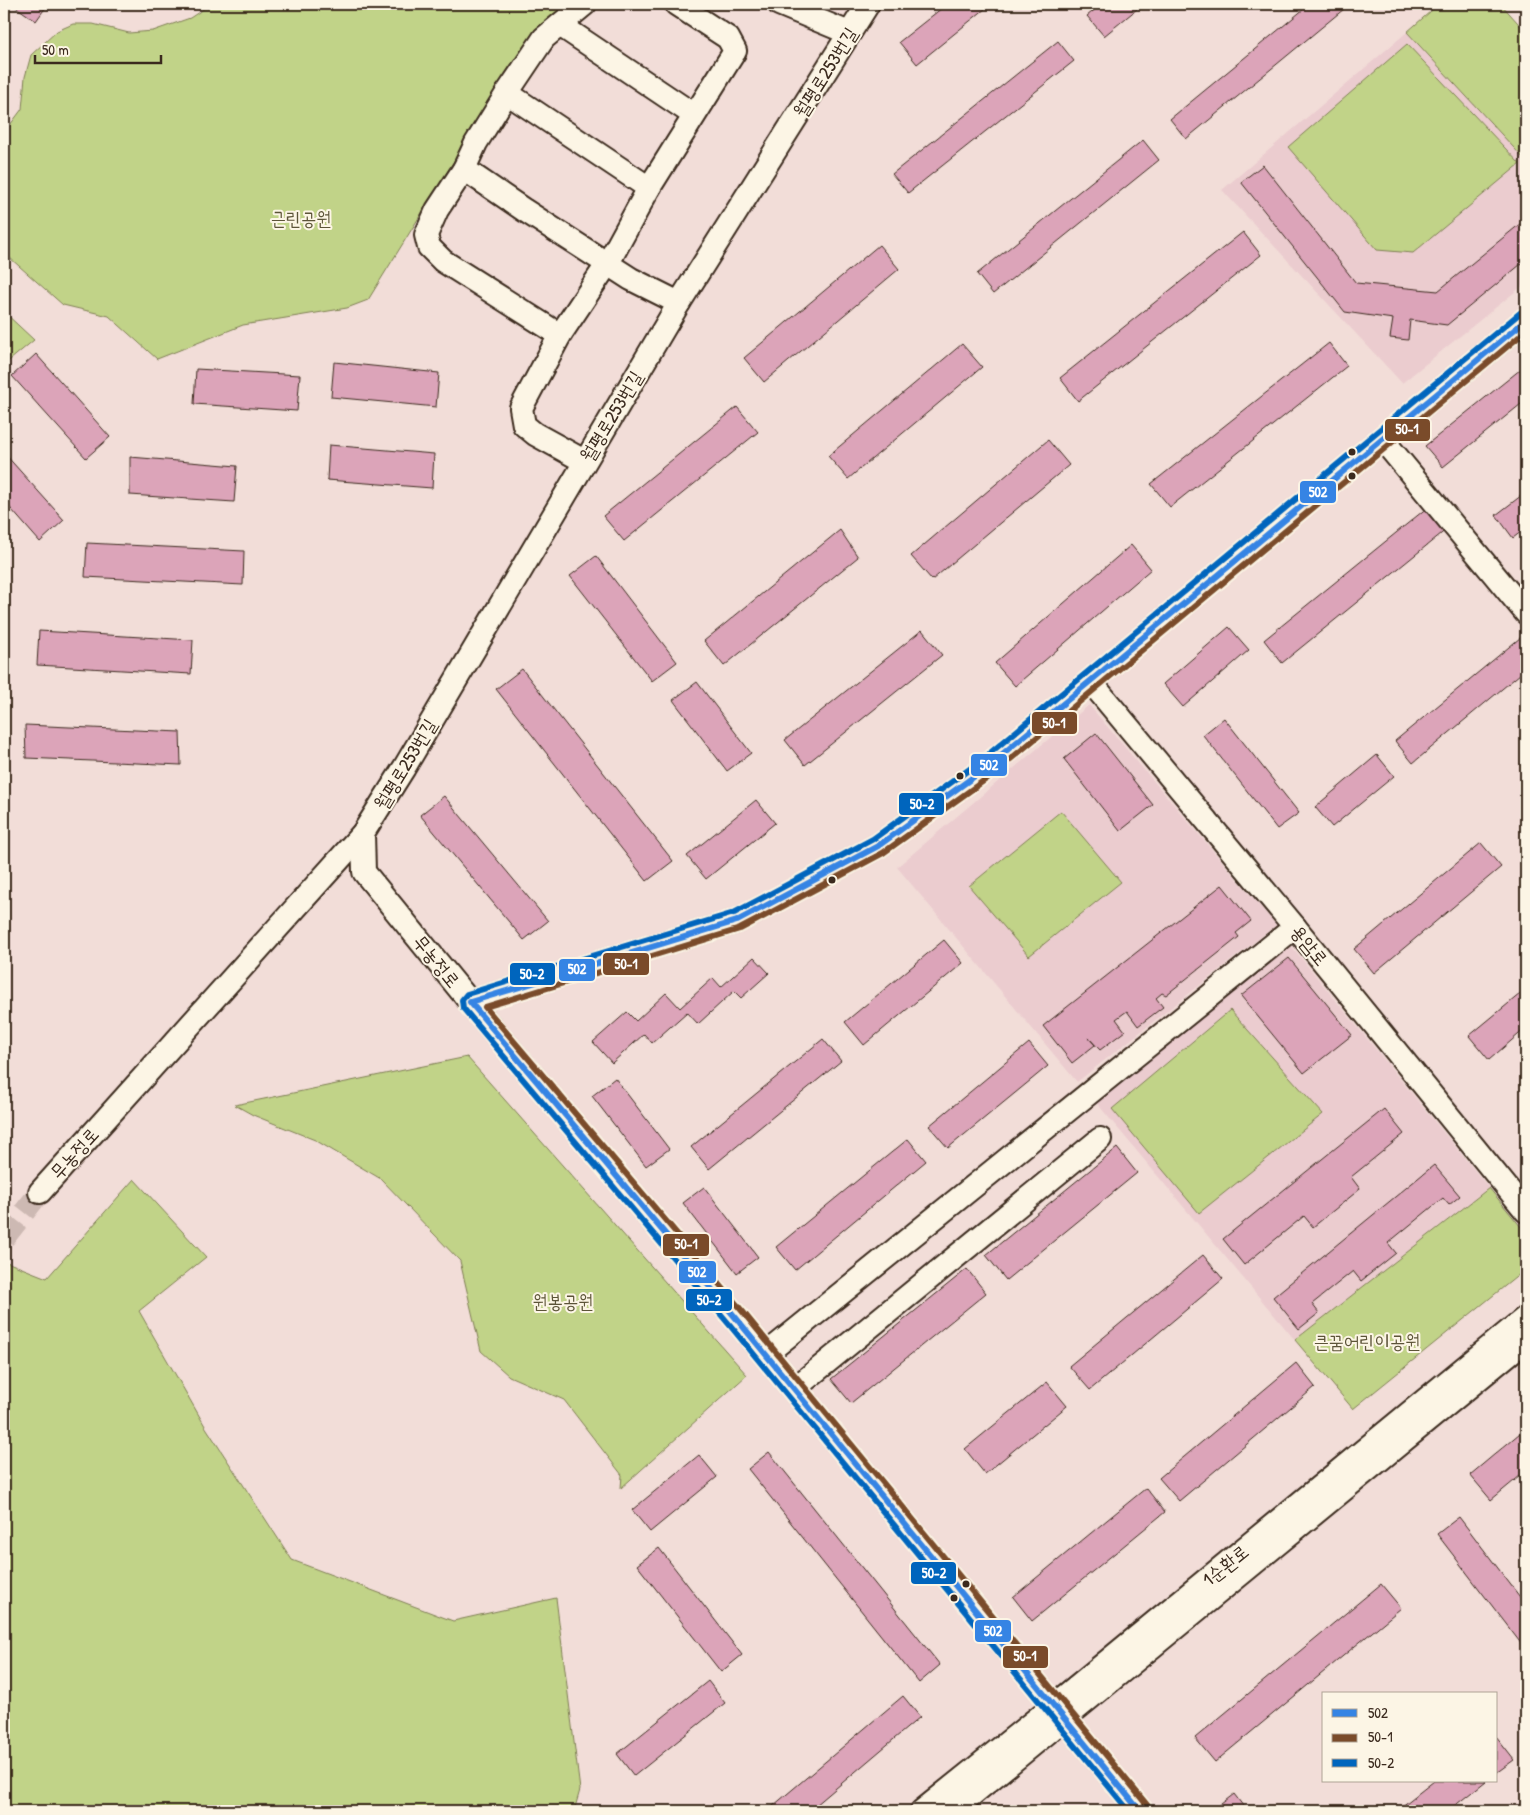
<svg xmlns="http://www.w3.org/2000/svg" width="1530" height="1815" viewBox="0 0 1530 1815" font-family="'Patrick Hand','Poor Story',sans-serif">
  <rect width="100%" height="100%" fill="#f2ddd8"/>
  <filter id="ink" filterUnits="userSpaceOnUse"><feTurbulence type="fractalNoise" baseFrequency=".02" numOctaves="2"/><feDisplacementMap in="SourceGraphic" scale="10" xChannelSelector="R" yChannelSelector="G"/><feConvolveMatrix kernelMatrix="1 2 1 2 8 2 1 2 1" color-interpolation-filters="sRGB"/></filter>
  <g filter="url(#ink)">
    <g fill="#ebcccf">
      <path d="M 1407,32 L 1526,161 L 1526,283 L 1402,383 L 1222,190 Z"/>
      <path d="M 1089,705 L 1276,925 L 1077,1082 L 897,867 Z"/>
      <path d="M 1289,943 L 1489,1188 L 1295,1340 L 1095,1101 Z"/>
    </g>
    <g fill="#c1d388" stroke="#7e7e53">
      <path d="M 211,4 L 572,4 L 528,41 L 368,300 L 347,308 L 243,325 L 157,359 L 109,316 L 63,305 L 10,258 L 4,269 L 4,130 L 7,129 L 22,109 L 25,77 L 31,55 L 57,31 L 73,24 L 93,24 L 129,33 L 153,31 L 190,18 Z"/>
      <path d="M 1439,4 L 1501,4 L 1526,32 L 1526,161 L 1407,32 Z"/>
      <path d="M 1407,44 L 1520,164 L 1413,253 L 1377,250 L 1288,147 Z"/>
      <path d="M 4,312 L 34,340 L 4,365 Z"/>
      <path d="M 1061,811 L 1121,882 L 1029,956 L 969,886 Z"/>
      <path d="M 1230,1010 L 1323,1114 L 1199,1213 L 1112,1109 Z"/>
      <path d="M 467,1057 L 747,1375 L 621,1488 L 622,1475 L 564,1400 L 509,1376 L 481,1351 L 460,1261 L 381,1179 L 315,1140 L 253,1115 L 235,1105 Z"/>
      <path d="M 134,1179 L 206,1257 L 139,1311 L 205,1426 L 292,1560 L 453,1621 L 556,1598 L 580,1790 L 574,1811 L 4,1811 L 4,1261 L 47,1278 Z"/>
      <path d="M 1489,1188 L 1526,1233 L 1526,1269 L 1353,1409 L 1295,1340 Z"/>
    </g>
    <g fill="#dca4b9" stroke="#3b2a1e">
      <path d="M 18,4 L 48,4 L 36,21 L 16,7 Z"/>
      <path d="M 947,4 L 991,4 L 917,64 L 899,42 Z"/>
      <path d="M 1102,4 L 1143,4 L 1104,36 L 1087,16 Z"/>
      <path d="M 1310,4 L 1350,4 L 1186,139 L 1170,119 Z"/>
      <path d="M 1058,41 L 1074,61 L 908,193 L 892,174 Z"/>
      <path d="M 1143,140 L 1159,160 L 993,294 L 977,274 Z"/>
      <path d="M 1263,165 L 1356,283 L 1438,291 L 1526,219 L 1526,260 L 1447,325 L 1410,320 L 1408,340 L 1390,338 L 1393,319 L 1345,312 L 1241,182 Z"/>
      <path d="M 1243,232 L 1261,255 L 1078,401 L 1060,378 Z"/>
      <path d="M 879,245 L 899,269 L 764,382 L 744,358 Z"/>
      <path d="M 1329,343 L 1347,366 L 1170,507 L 1151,484 Z"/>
      <path d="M 962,344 L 982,367 L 848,479 L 828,456 Z"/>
      <path d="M 36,354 L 110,437 L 86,458 L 12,376 Z"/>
      <path d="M 334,362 L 439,373 L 436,407 L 331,397 Z"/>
      <path d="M 1526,365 L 1526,400 L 1443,467 L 1425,446 Z"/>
      <path d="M 196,369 L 300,375 L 297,411 L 194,404 Z"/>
      <path d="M 737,407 L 758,432 L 624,541 L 603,516 Z"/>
      <path d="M 1048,440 L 1069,465 L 932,580 L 911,556 Z"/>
      <path d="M 329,445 L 434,454 L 432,488 L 327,480 Z"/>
      <path d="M 4,453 L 64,520 L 40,542 L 4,501 Z"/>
      <path d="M 130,457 L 237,466 L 234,502 L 130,495 Z"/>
      <path d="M 1526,492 L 1526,528 L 1513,538 L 1496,515 Z"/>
      <path d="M 1428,507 L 1447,529 L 1282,663 L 1264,640 Z"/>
      <path d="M 840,530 L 858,557 L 724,666 L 704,641 Z"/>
      <path d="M 87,543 L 244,551 L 243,585 L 85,577 Z"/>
      <path d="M 1131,545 L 1151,569 L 1015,686 L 995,663 Z"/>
      <path d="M 596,556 L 677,662 L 652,681 L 570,576 Z"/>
      <path d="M 1229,627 L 1249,650 L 1183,707 L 1163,684 Z"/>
      <path d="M 922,630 L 942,655 L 805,765 L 785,740 Z"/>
      <path d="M 39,631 L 193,640 L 191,674 L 37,665 Z"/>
      <path d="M 1526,633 L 1526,669 L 1413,763 L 1395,741 Z"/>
      <path d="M 522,669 L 673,861 L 647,881 L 496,689 Z"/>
      <path d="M 697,682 L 751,753 L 727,771 L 673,700 Z"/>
      <path d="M 1224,718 L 1299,813 L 1277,829 L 1203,735 Z"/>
      <path d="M 25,725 L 180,732 L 181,765 L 26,758 Z"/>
      <path d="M 1096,733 L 1153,805 L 1120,831 L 1064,759 Z"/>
      <path d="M 1377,755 L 1394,776 L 1332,827 L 1315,807 Z"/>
      <path d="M 444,796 L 548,921 L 524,940 L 420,815 Z"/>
      <path d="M 756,800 L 775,823 L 706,879 L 687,856 Z"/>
      <path d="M 1481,843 L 1501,867 L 1374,973 L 1354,949 Z"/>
      <path d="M 1222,885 L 1251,921 L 1236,933 L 1239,937 L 1166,995 L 1162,993 L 1156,998 L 1163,1007 L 1138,1026 L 1127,1011 L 1116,1019 L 1125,1031 L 1100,1050 L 1088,1037 L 1095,1045 L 1072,1063 L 1043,1026 Z"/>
      <path d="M 944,940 L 963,963 L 864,1045 L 845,1022 Z"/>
      <path d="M 754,957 L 769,973 L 741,998 L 734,991 L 698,1024 L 687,1012 L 652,1043 L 644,1034 L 612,1063 L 593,1042 L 627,1012 L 636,1021 L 666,993 L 680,1008 L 713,978 L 721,987 Z"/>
      <path d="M 1289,958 L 1352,1035 L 1304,1073 L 1241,996 Z"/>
      <path d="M 1526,989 L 1526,1028 L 1489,1060 L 1469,1036 Z"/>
      <path d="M 823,1039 L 841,1061 L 709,1169 L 691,1147 Z"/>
      <path d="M 1029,1043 L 1048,1066 L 948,1148 L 929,1126 Z"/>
      <path d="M 615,1078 L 669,1149 L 646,1166 L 592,1096 Z"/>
      <path d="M 1384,1109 L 1404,1134 L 1351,1177 L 1360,1189 L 1313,1227 L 1304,1216 L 1244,1265 L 1223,1239 Z"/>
      <path d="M 908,1139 L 926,1161 L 795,1270 L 776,1247 Z"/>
      <path d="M 1117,1148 L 1137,1173 L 1006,1280 L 986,1255 Z"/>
      <path d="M 1434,1165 L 1460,1196 L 1449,1205 L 1443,1198 L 1388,1243 L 1396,1253 L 1361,1281 L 1353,1271 L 1312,1304 L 1319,1313 L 1299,1329 L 1273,1297 Z"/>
      <path d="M 704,1187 L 758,1257 L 737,1273 L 683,1203 Z"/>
      <path d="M 1203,1255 L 1223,1279 L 1090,1390 L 1069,1366 Z"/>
      <path d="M 967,1269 L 986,1293 L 851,1403 L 831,1379 Z"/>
      <path d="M 1296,1363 L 1315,1387 L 1179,1501 L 1159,1478 Z"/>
      <path d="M 1047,1382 L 1067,1406 L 985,1474 L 965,1449 Z"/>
      <path d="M 1526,1428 L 1526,1471 L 1491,1500 L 1470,1475 Z"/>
      <path d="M 769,1452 L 940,1665 L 919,1683 L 748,1469 Z"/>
      <path d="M 699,1455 L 717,1477 L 650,1532 L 632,1510 Z"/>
      <path d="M 1146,1488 L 1165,1512 L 1032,1621 L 1013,1597 Z"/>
      <path d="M 1459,1517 L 1526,1605 L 1526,1650 L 1437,1534 Z"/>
      <path d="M 659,1548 L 742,1655 L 721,1672 L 637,1565 Z"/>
      <path d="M 1381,1584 L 1401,1608 L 1215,1762 L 1195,1738 Z"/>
      <path d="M 708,1681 L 725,1703 L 634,1776 L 617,1754 Z"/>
      <path d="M 903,1696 L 920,1717 L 809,1811 L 767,1811 Z"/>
      <path d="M 1496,1737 L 1514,1760 L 1496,1773 Z"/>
      <path d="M 1434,1781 L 1486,1781 L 1448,1811 L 1396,1811 Z"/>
      <path d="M 1234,1794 L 1247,1811 L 1212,1811 Z"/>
    </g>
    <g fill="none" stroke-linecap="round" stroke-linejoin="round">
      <path stroke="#cdb9b3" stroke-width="22" stroke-dasharray="22 11" stroke-linecap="butt" d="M 4,1238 L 40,1192"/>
      <g stroke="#3b2a1e" stroke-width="26">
        <g id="minor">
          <path d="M 779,4 L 849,33"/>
          <path d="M 560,25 L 694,115"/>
          <path d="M 507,93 L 649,188"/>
          <path d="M 464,169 L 524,210 L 631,279 L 679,303"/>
          <path d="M 560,335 L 443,261 L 429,247 L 426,235 L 437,210 L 464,169 L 476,143 L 507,93 L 544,38 L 585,4"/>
          <path d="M 1383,440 L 1526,613"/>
          <path d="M 584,461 L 535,434 L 524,425 L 521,408 L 560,335 L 608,263 L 649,188 L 735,51 L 728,38 L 676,4"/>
          <path d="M 1091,682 L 1295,927 L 1526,1211"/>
          <path d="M 363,833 L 364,872 L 470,1002 L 736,1318 L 1140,1811"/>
          <path d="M 470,1002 L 737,921 L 878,846 L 983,770 L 1526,320"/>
          <path d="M 40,1192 L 363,833 L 404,768 L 679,303 L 868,4"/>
          <path d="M 766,1354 L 1295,927"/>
          <path d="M 794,1389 L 1100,1139"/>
          <path d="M 922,1811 L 1054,1705 L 1526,1317"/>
          <path d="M 952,1811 L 1526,1340"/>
        </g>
      </g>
      <use href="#minor" stroke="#fcf5e5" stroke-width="22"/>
      <g stroke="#fcf5e5" stroke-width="10">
        <path id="bus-1" d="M 1140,1811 L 736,1318 L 470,1002 L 737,921 L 878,846 L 983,770 L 1526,320"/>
      </g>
      <g stroke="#fcf5e5" stroke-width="10">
        <path id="bus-2" d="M 1147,1805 L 743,1312 L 485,1007 L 740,929 L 883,853 L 989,777 L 1526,331"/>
      </g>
      <g stroke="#fcf5e5" stroke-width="10">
        <path id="bus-3" d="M 1129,1811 L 729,1324 L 463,1008 L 462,1000 L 467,994 L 734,913 L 873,839 L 978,763 L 1520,313"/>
      </g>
      <use href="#bus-1" stroke="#3584e4" stroke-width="6"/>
      <use href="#bus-2" stroke="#7a4b2a" stroke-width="6"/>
      <use href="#bus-3" stroke="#0065bd" stroke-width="6"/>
    </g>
  </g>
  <g fill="#3b2a1e" stroke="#fcf5e5" stroke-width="2">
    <circle cx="1352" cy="452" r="4.5"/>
    <circle cx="1352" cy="476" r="4.5"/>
    <circle cx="960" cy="776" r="4.5"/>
    <circle cx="832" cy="880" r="4.5"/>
    <circle cx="966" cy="1584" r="4.5"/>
    <circle cx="954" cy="1598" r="4.5"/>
  </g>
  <g text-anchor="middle" stroke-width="4" stroke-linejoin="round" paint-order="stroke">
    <g font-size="19" fill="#3b2a1e" stroke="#fcf5e5">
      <text transform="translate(825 72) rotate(-58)" y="7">월평로253번길</text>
      <text transform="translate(611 416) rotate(-59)" y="7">월평로253번길</text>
      <text transform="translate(405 764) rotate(-59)" y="7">월평로253번길</text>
      <text transform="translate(1310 945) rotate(51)" y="7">용암로</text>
      <text transform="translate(437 961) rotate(51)" y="7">무농정로</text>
      <text transform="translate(74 1153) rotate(-48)" y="7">무농정로</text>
      <text transform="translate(1225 1565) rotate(-39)" y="7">1순환로</text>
    </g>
    <g font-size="19" fill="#5c5438" stroke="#fcf5e5">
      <text x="301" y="225">근린공원</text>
      <text x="563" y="1308">원봉공원</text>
      <text x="1367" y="1348">큰꿈어린이공원</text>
    </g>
  </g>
  <g stroke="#fcf5e5" stroke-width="2">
    <rect x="1384" y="418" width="47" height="24" rx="5" fill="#7a4b2a"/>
    <rect x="1299" y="480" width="38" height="24" rx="5" fill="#3584e4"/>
    <rect x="1031" y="711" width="47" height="24" rx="5" fill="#7a4b2a"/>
    <rect x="970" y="753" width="38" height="24" rx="5" fill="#3584e4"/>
    <rect x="898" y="792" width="47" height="24" rx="5" fill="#0065bd"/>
    <rect x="602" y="952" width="48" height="24" rx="5" fill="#7a4b2a"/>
    <rect x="558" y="958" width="38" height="24" rx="5" fill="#3584e4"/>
    <rect x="509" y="962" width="47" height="24" rx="5" fill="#0065bd"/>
    <rect x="662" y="1233" width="48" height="24" rx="5" fill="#7a4b2a"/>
    <rect x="678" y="1260" width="39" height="24" rx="5" fill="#3584e4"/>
    <rect x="685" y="1288" width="48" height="24" rx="5" fill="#0065bd"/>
    <rect x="910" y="1561" width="47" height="24" rx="5" fill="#0065bd"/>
    <rect x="974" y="1619" width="38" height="24" rx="5" fill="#3584e4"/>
    <rect x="1002" y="1645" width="47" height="24" rx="5" fill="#7a4b2a"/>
  </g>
  <g font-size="14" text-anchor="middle" font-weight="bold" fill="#fff">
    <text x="1407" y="434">50-1</text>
    <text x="1318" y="497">502</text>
    <text x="1054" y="728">50-1</text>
    <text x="989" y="770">502</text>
    <text x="922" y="809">50-2</text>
    <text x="626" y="969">50-1</text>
    <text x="577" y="974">502</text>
    <text x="532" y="979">50-2</text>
    <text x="686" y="1249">50-1</text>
    <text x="697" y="1277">502</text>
    <text x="709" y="1305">50-2</text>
    <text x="934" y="1578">50-2</text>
    <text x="993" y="1636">502</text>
    <text x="1025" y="1661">50-1</text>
  </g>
  <rect width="1530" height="1815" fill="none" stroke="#fcf5e5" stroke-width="20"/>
  <rect x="10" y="10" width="1510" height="1795" fill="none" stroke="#3b2a1e" stroke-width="2" filter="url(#ink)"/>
  <rect x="1322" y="1692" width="175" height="90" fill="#fcf5e5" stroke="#afa495"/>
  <rect x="1332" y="1709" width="25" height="8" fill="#3584e4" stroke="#afa495"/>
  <text x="1368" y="1718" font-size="15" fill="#3b2a1e">502</text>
  <rect x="1332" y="1734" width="25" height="8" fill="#7a4b2a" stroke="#afa495"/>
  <text x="1368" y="1742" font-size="15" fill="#3b2a1e">50-1</text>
  <rect x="1332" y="1759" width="25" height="8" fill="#0065bd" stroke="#afa495"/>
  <text x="1368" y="1768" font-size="15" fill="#3b2a1e">50-2</text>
  <path d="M35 55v8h126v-8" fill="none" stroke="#3b2a1e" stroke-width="2.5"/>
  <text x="42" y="55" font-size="15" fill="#3b2a1e" stroke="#fcf5e5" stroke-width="4" paint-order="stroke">50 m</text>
</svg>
